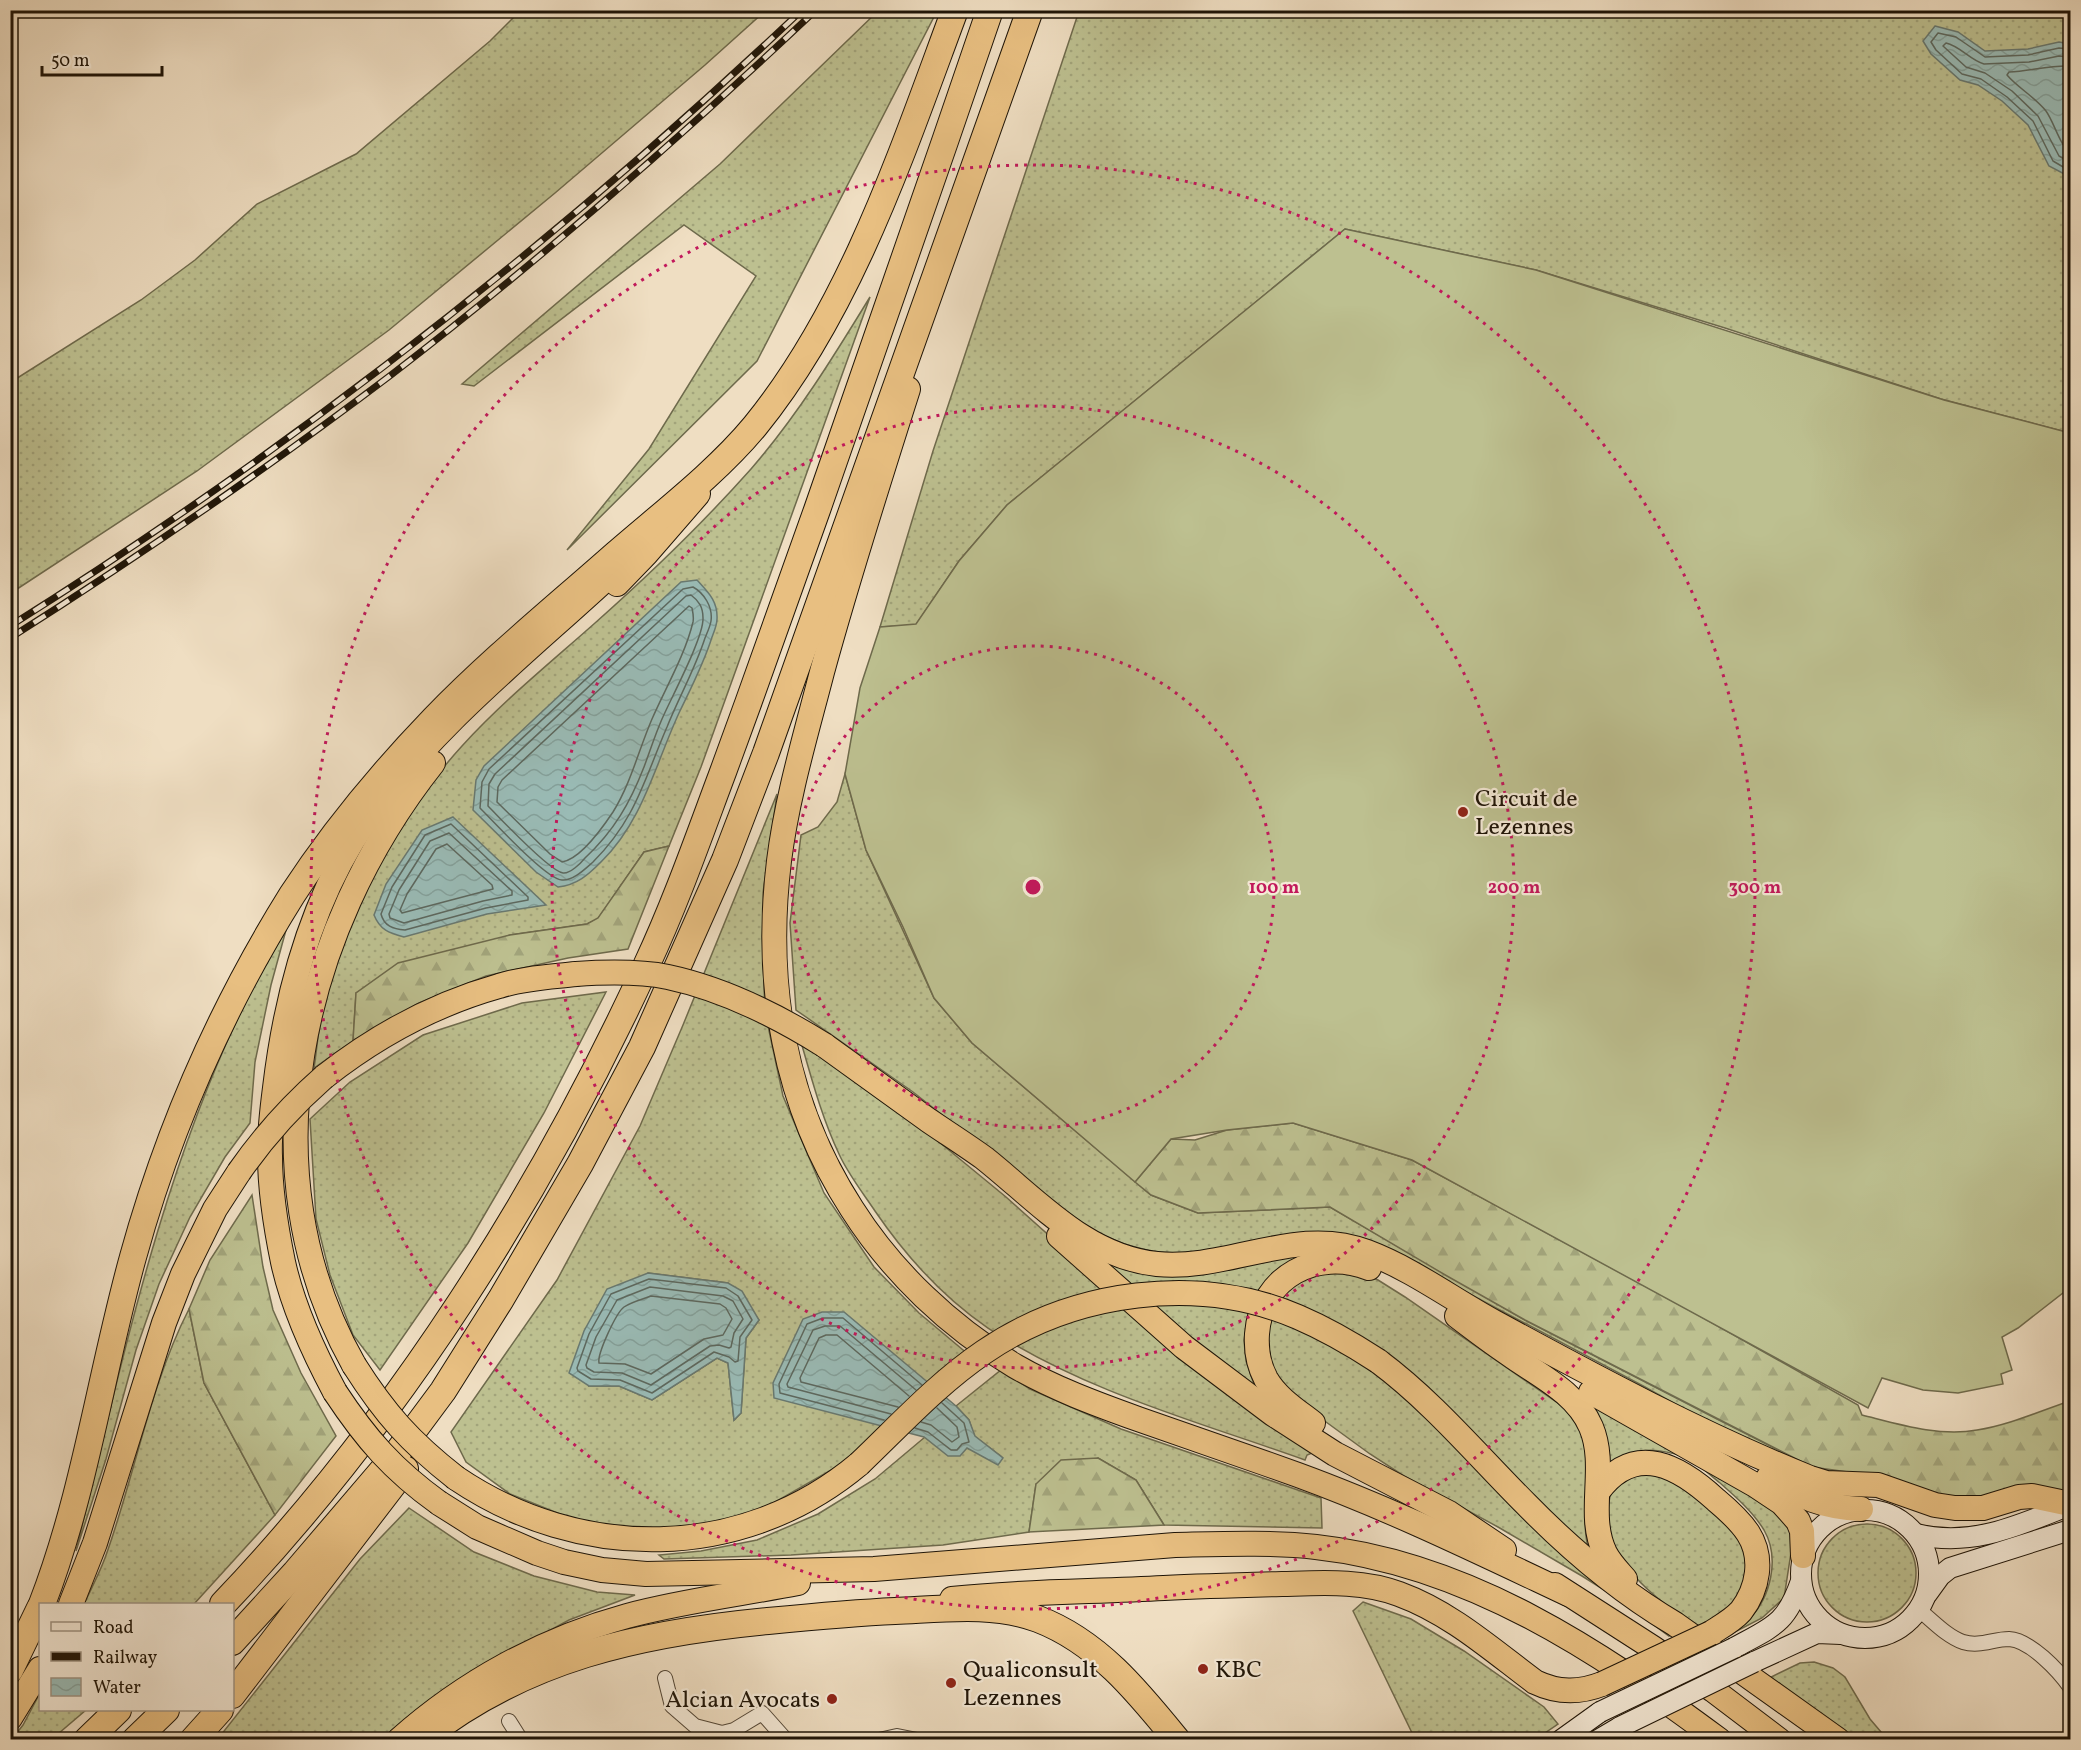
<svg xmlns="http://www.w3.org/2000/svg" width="2081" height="1750" viewBox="0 0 2081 1750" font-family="Vollkorn,serif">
  <defs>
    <pattern id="grass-dots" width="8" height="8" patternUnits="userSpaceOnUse" patternTransform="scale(1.5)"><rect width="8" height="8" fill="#bdc090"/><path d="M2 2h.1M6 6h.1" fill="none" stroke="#a2a47b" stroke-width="1.8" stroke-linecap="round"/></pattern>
    <pattern id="forest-firs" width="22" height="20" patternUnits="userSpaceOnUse" patternTransform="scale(1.5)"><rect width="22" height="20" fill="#bdc090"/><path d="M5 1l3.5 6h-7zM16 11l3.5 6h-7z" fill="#a2a47b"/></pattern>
    <pattern id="water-waves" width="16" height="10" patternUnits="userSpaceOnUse" patternTransform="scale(1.5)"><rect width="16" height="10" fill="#9abcb7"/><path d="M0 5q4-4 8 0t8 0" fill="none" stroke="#84a19c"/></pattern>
  </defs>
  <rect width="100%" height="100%" fill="#efdec2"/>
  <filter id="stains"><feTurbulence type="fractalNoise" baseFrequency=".00333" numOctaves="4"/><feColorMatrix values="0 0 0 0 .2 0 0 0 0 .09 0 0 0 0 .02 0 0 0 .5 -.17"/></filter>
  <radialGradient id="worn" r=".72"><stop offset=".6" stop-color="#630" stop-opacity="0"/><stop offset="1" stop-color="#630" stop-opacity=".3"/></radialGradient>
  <g fill="url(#grass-dots)" stroke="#6e6a4c" stroke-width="1.5" fill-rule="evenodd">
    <path d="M 520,11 L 765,11 L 705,65 L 555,193 L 389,330 L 197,471 L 11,593 L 11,382 L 141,300 L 195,260 L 257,204 L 356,154 L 490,41 Z"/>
    <path d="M 878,11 L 937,11 L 757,361 L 567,550 L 649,449 L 756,276 L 684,225 L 474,386 L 462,384 L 720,164 Z"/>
    <path d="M 1079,11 L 2070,11 L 2070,433 L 1941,399 L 1725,328 L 1536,270 L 1345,229 L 1007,505 L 959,561 L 916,625 L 880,627 L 933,451 Z"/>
    <path d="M 870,297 L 701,767 L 669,846 L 644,852 L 598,919 L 587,924 L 510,935 L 356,993 L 353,1041 L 314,1068 C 317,1049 318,1029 323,1010 C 342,920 400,814 462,746 C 503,701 550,663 595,623 C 649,575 703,523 751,469 C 797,416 834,356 870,297 Z"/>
    <path d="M 845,774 L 866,850 L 934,998 L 972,1043 L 1151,1195 L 1198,1213 L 1330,1207 L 1525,1320 L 1717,1419 L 1812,1467 L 1855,1474 L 1830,1477 L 1721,1430 L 1645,1387 L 1389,1251 L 1214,1250 L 1180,1253 L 1154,1252 L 1124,1244 L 1098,1233 L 1058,1206 L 913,1092 L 796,1010 L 790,923 L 801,835 L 818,827 L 837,802 Z"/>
    <path d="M 777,794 L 763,893 L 763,958 L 765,1012 L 783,1096 L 824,1193 L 874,1267 L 919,1313 L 969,1355 L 884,1427 L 847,1461 L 763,1509 L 680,1532 L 580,1522 L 510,1494 L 466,1462 L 451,1432 L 557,1280 L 640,1126 L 683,1025 ZM 648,1273 L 728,1283 L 759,1320 L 746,1338 L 741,1413 L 734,1420 L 728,1363 L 717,1358 L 652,1400 L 619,1386 L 589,1386 Z"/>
    <path d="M 286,930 L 271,985 L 255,1062 L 250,1123 L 225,1157 L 190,1217 L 159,1284 L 136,1350 L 106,1459 L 76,1551 C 123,1357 164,1160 256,981 C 265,964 276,947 286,930 Z"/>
    <path d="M 606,992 L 544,1113 L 468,1243 L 380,1370 L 353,1335 L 330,1275 L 316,1219 L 310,1119 L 350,1082 L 423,1035 L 522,1003 Z"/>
    <path d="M 801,1042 L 933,1137 L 1006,1197 L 1109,1289 L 1312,1453 L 1307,1455 L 1305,1460 C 1199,1422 1083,1391 988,1328 C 944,1298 905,1255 875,1211 C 863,1193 848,1174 839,1154 C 822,1118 812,1080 801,1042 Z"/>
    <path d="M 1316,1250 L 1254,1303 L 1247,1322 L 1244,1340 L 1246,1361 L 1256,1390 L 1222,1365 L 1095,1258 L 1119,1262 Z"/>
    <path d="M 1357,1271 L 1378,1280 L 1405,1297 L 1562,1406 C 1567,1412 1574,1418 1578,1424 C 1599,1461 1578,1507 1588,1547 L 1673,1634 L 1669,1636 L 1617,1598 L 1582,1576 L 1498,1527 L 1404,1476 L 1370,1454 L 1300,1403 L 1282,1383 L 1272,1367 L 1266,1329 L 1282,1293 L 1314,1273 Z"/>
    <path d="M 189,1309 L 204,1383 L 275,1515 L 194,1604 L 84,1604 C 91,1589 99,1574 105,1558 C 135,1476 149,1387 189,1309 Z"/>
    <path d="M 1001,1370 L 1030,1389 L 1121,1429 L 1321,1498 L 1322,1528 L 1164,1525 L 1136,1480 L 1098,1458 L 1036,1484 L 1029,1532 L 943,1545 L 791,1555 L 664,1559 L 659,1555 L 701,1551 L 757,1540 L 818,1514 L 875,1479 L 925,1437 L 1002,1457 L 974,1436 L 969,1420 L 956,1406 Z"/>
    <path d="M 1593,1398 L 1767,1500 L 1787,1524 L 1791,1535 L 1792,1546 L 1784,1598 L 1762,1618 L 1727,1636 C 1734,1630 1743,1626 1749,1619 C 1771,1597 1780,1558 1764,1530 C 1753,1512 1736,1497 1720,1483 C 1711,1476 1701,1466 1691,1460 C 1679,1454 1655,1448 1642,1451 C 1630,1453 1619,1460 1609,1467 L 1591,1411 Z"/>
    <path d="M 1643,1473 L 1676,1479 L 1734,1529 L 1750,1561 L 1739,1599 L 1713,1621 L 1696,1626 L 1690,1624 C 1654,1595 1607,1564 1608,1513 C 1608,1485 1619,1481 1643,1473 Z"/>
    <path d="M 409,1508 L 474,1552 L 534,1576 L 597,1592 L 635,1595 L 569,1620 L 462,1678 L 381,1739 L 217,1740 L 360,1559 Z"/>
    <circle cx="1867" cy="1573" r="49"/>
    <path d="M 1363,1602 L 1411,1619 L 1464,1651 L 1544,1707 L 1558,1724 L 1536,1739 L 1415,1739 L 1353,1611 Z"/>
    <path d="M 1814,1662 L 1833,1668 L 1845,1677 L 1870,1719 L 1887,1739 L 1852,1739 L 1767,1679 L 1800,1663 Z"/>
    <path d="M 40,1693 L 40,1710 L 86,1710 L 52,1739 L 12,1739 L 23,1725 Z"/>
  </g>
  <g fill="url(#forest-firs)" stroke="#6e6a4c" stroke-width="1.5">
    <path d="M 669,846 L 628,949 L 568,958 L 486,976 L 419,1003 L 353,1041 L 356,993 L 398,963 L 510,935 L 587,924 L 598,918 L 644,852 Z"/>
    <path d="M 1293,1123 L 1412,1160 L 1693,1312 L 1858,1405 L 1862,1415 C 1898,1424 1939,1437 1977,1430 C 2009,1425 2040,1411 2070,1401 L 2070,1492 L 1982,1501 L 1953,1499 L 1891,1478 L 1812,1467 L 1525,1320 L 1447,1276 L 1330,1207 L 1198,1213 L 1151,1195 L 1135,1182 L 1171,1139 L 1195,1140 L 1227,1130 Z"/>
    <path d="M 252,1195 L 263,1267 L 273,1310 L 301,1373 L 336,1436 L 275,1515 L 204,1383 L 189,1309 L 210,1260 Z"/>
    <path d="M 1098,1458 L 1136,1480 L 1164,1525 L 1029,1532 L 1036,1484 L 1061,1460 Z"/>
  </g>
  <path fill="#bdc090" stroke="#6e6a4c" stroke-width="1.5" d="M 1345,229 L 1536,270 L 1944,400 L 2070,433 L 2070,1292 L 2063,1293 L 2018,1328 L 2002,1337 L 2012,1370 L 2001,1374 L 2003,1384 L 1958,1393 L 1923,1390 L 1882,1378 L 1868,1408 L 1412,1160 L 1293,1123 L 1227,1130 L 1171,1139 L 1135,1182 L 972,1043 L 934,998 L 903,927 L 866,850 L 845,774 L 860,688 L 880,627 L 916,624 L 959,561 L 1007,505 Z"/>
  <g fill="url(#water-waves)" stroke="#687971" stroke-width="1.5">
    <path d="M 1935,26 L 1958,32 L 1985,51 L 2028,49 L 2059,42 L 2070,44 L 2070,177 L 2049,166 L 2028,125 L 2002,101 L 1978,85 L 1960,80 L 1931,54 L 1923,41 Z"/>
    <path d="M 697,580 C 708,592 718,601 717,619 C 717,625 714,632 712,637 C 704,663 691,688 679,713 C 655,765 643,821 601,862 C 588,875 577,885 558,887 L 536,872 L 473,810 L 476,780 L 484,766 L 681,582 Z"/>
    <path d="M 453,817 L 546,905 L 487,914 L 404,937 C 389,933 380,930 374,915 L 386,884 L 422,830 Z"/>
    <path d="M 648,1273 L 728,1283 L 742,1291 L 759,1320 L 746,1338 L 741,1413 L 734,1420 L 728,1363 L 717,1358 L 652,1400 L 619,1386 L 589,1386 L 569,1373 L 584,1331 L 607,1289 Z"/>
    <path d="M 822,1312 L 844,1312 L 956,1406 L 969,1420 L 975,1436 L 1003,1458 L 998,1465 L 967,1448 L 960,1456 L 948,1456 L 924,1437 L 774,1398 L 773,1383 L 803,1319 Z"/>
  </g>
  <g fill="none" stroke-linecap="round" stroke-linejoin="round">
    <g stroke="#5c685f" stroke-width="1.5">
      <path d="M 2070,49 L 2059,48 L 2028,55 L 1985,57 L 1956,37 L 1938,33 L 1931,42 L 1936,50 L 1962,74 L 1981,79 L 2007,97 L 2033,121 L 2053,161 L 2070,171"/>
      <path d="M 2070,57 L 2059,56 L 2029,62 L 1984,64 C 1970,60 1960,46 1946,43 L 1943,46 L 1966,67 L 1985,73 L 2012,91 L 2038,116 L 2059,156 L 2070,162"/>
      <path d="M 2070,66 C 2050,65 2030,71 2009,72 L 2007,75 C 2018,88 2035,97 2046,111 C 2054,122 2060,146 2070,152"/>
      <path d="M 693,587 C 704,593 713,607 711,621 C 710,627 707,633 705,638 C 695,669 679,697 667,727 C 644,780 636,819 593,862 C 585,869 573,881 562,880 C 547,880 494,822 480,808 L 482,782 L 489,769 L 683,589 Z"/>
      <path d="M 691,595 C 699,601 703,607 703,618 C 704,637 671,698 662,719 C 655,735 650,751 644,767 C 630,803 614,831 585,858 C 581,863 570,874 563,873 C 549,871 500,818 488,806 L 489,784 L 495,774 L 686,596 Z"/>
      <path d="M 689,606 L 692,608 C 693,613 694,617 693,622 C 685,655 666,687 652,719 C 639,749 631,783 613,812 C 603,827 581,859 562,862 L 550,854 L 497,802 L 498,787 L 502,780 Z"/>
      <path d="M 451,824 L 528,897 L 528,900 L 486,908 L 405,930 C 393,929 384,926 381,914 L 392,887 L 425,835 Z"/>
      <path d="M 449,833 L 512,891 L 512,895 L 483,901 L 404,923 L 390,918 L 389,914 L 399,890 L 430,841 Z"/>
      <path d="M 447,844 L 492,885 L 493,889 L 402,913 L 400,910 L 407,894 L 436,849 Z"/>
      <path d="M 649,1279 L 726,1288 L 738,1296 L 752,1320 L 740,1337 L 738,1361 L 735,1362 L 729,1357 L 714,1352 L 652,1393 L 620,1380 L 591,1379 L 578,1371 L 577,1368 L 589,1334 L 611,1294 Z"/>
      <path d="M 650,1287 L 723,1296 L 733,1301 L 743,1319 L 734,1333 L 731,1347 L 729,1348 L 719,1345 L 710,1346 L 651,1385 L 622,1373 L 594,1372 L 587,1368 L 586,1365 L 596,1337 L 617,1300 Z"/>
      <path d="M 651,1296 L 720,1304 L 726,1308 L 732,1319 L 723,1335 L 704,1339 L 651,1374 L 625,1364 L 599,1363 C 597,1354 616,1313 624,1307 C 631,1302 643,1299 651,1296 Z"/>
      <path d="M 898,1407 L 801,1382 L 800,1378 L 819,1338 L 826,1335 L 837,1335 L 909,1396"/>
      <path d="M 891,1414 L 788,1387 L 787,1384 L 813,1330 L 825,1326 L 840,1326 L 916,1390"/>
      <path d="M 884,1420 L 780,1393 L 779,1384 L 807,1324 L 823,1318 L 843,1318 L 922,1385"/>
      <path d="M 921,1422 L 931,1425 L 952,1442 L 959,1437 L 957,1427 L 937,1408"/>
      <path d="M 915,1428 L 928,1432 L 951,1450 L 957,1450 L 962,1444 L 969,1442 L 964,1423 L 942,1403"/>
    </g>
    <g stroke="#524636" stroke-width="16">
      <g id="minor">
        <path d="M 1918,1609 C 1932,1620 1946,1636 1963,1642 C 1980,1647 1993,1639 2009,1639 C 2030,1640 2059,1671 2070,1687"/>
        <path d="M 665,1678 L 672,1706 L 695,1726 L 722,1733 L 734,1730 L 762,1713 L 786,1740"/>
        <path d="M 509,1721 L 521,1740"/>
        <path d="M 879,1740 L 897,1736 L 917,1740"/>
      </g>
    </g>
    <g stroke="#1e1407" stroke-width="22">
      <g id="secondary">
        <circle cx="1865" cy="1574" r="64"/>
        <path d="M 1916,1534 C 1972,1548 2019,1525 2070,1505"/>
        <path d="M 1927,1594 L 1940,1576 L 1950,1568 L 2070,1530"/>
        <path d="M 1734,1648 C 1772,1627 1786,1625 1801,1581"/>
        <path d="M 1754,1662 L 1817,1633 L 1841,1634"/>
        <path d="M 1561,1740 L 1600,1712"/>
        <path d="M 1598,1740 L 1620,1727"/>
      </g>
    </g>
    <g stroke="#1e1407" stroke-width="26">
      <g id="trunk">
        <path d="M 908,389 C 878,483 848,577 822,672 C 806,734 787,797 779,861 C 764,984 784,1104 852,1209 C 892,1272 950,1327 1015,1366 C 1053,1388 1096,1404 1138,1419 C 1192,1438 1245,1456 1298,1475 C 1391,1509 1479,1552 1568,1594"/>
        <path d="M 617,584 L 646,554 L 698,494"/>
        <path d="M 824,1045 C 859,1070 893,1095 928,1120 C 947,1133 966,1145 984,1158 C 1037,1200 1086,1257 1157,1264 C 1228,1271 1297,1225 1367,1252 C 1412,1269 1452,1299 1494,1322 C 1597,1378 1701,1434 1810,1478 L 1826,1483 L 1878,1485 L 1935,1505 L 1955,1508 L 1983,1508 L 2019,1497 L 2032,1496 L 2070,1504"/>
        <path d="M 324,1077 C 376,1036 435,1004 499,986 C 524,978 550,977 576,974"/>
        <path d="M 1059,1236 L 1184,1347 L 1273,1414 L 1335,1454 L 1449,1513 L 1504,1550"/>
        <path d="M 1457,1316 C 1474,1329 1491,1342 1509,1354 C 1538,1375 1576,1392 1591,1427 C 1608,1467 1586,1514 1605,1553 C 1610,1563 1618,1571 1625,1579"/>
        <path d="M 1378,1361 C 1433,1402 1477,1455 1526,1504 C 1570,1549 1621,1592 1675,1624 L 1838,1740"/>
        <path d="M 354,1365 C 244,1170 300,931 433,763"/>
        <path d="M 335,1392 C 313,1351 293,1308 283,1262 C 276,1228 270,1191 270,1156 C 269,1134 272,1111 275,1088 C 286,995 312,898 366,820 C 435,722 536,645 623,563"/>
        <path d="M 1591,1392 L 1755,1485 L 1782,1503 L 1798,1521 L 1802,1531 L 1803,1556"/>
        <path d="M 1313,1423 C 1296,1410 1277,1398 1266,1379 C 1259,1366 1256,1349 1257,1334 C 1261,1276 1317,1248 1369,1268"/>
        <path d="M 456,1478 C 580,1562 742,1562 859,1464"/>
        <path d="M 1768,1478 C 1802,1497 1821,1507 1861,1509"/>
        <path d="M 1599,1490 C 1636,1441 1680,1467 1716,1500 C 1728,1510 1740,1521 1748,1533 C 1764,1558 1758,1589 1741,1611 C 1733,1620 1722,1626 1711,1633"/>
        <path d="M 439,1503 L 477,1527 L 537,1553 L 564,1562 L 602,1570 L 646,1574 L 874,1569 L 1175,1545 C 1222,1544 1270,1542 1316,1547 C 1469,1564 1599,1651 1719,1740"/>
        <path d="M 1555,1585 L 1653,1648 L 1713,1690 L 1779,1740"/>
        <path d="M 952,1599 C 1022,1591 1094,1592 1164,1588 C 1204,1586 1243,1585 1282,1584 C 1321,1583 1362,1580 1399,1594 C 1451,1613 1492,1650 1535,1682 C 1558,1693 1579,1693 1602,1684"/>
        <path d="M 71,1604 L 95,1543 L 164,1323 L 183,1274 L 215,1209 L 239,1172"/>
        <path d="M 10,1718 L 40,1669"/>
        <path d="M 399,1740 C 464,1682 543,1639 627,1616 C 682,1601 741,1594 798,1583"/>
      </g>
    </g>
    <g stroke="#1e1407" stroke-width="28">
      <g id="motorway">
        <path d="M 42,1604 C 85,1493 101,1372 133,1257 C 168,1130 222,1007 292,895 C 333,832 382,773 434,719 C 491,660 555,608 616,554 C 662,514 717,472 755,426 C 851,308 902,152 955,10"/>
        <path d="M 223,1604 C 398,1420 541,1195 647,964 C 676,902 699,836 723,772 C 755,685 786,598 817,510 C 875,344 933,177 990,10"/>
        <path d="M 232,1642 L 295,1573 L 394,1457 L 443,1391 L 501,1299 L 580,1164 L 642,1047 L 725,860 L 766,753 L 1030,10"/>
        <path d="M 10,1670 L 40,1608"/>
        <path d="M 232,1695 L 405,1469"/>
        <path d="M 87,1740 L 118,1710"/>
        <path d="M 135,1740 L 166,1710"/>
        <path d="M 193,1740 L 220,1710"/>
        <path d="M 421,1740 C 524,1658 641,1633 768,1621 C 810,1617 852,1613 895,1611 C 942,1609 993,1602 1038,1619 C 1098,1642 1138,1692 1177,1740"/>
      </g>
    </g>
    <use href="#minor" stroke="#f5ead7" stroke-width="14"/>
    <use href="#secondary" stroke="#f5ead7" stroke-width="20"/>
    <use href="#trunk" stroke="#e8bf81" stroke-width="24"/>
    <use href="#motorway" stroke="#e8bf81" stroke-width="26"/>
    <g stroke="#1e1407" stroke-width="7">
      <g id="rail">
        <path d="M 10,626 C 295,447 558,241 802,10"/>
        <path d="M 10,638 C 141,555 268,468 391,375 C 539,261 680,138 816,10"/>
      </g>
    </g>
    <use href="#rail" stroke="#f5ead7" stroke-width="4.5" stroke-dasharray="14" stroke-linecap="butt"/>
    <g stroke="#1e1407" stroke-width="22" stroke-linecap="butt">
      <g id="secondary-bridge">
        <path d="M 1600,1712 L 1734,1648"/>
        <path d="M 1620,1727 L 1754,1662"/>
      </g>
    </g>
    <g stroke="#1e1407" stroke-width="26" stroke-linecap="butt">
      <g id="trunk-bridge">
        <path d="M 576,974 C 606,972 638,971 668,977 C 724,989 776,1015 824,1045"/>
        <path d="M 239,1172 C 264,1136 291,1106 324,1077"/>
        <path d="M 354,1365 C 385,1414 410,1442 456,1478"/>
        <path d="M 335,1392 C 366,1439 393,1470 439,1503"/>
        <path d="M 859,1464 C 900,1425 937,1384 984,1352 C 1073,1291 1198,1274 1298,1317 C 1326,1329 1352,1344 1378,1361"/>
        <path d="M 1602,1684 L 1711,1633"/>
      </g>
    </g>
    <use href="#secondary-bridge" stroke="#f5ead7" stroke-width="20"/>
    <use href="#trunk-bridge" stroke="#e8bf81" stroke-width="24"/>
  </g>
  <g fill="none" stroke="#c2185b" stroke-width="3" stroke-dasharray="3 6">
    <circle cx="1033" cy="887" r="241"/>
    <circle cx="1033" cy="887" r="481"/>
    <circle cx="1033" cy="887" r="722"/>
  </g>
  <g fill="#8f2418" stroke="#f5ead7" stroke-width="2">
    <circle cx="1463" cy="812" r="6"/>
    <circle cx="1203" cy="1669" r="6"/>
    <circle cx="951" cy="1683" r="6"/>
    <circle cx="832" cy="1699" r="6"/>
  </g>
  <g text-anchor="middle" stroke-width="4.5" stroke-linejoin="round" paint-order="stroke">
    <g font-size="24" fill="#1e1407" stroke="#f5ead7" text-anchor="start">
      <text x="1475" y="806">Circuit de<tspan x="1475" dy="28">Lezennes</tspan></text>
      <text x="963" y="1677">Qualiconsult<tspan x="963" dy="28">Lezennes</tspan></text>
      <text x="1215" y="1677">KBC</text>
      <text x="820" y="1707" text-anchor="end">Alcian Avocats</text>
    </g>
  </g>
  <circle cx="1033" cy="887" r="9" fill="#c2185b" stroke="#f5ead7" stroke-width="3"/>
  <g font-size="18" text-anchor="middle" font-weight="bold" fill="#c2185b" stroke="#f5ead7" stroke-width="4.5" stroke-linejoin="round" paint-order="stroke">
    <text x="1274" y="893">100 m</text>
    <text x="1514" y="893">200 m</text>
    <text x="1755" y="893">300 m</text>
  </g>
  <rect width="2081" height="1750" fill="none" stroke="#efdec2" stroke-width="36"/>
  <rect x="12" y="12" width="2057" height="1726" fill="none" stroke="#1e1407" stroke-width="3"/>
  <rect x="18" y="18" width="2045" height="1714" fill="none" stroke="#1e1407" stroke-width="1.5"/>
  <rect x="39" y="1603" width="195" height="108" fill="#f5ead7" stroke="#9f9484" stroke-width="1.5"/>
  <rect x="51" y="1622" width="30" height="9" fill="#f5ead7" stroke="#9f9484" stroke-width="1.5"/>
  <text x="93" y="1633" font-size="18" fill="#1e1407">Road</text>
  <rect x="51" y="1652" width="30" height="9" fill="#1e1407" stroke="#9f9484" stroke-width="1.5"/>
  <text x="93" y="1663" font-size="18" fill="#1e1407">Railway</text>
  <rect x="51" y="1678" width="30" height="18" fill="url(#water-waves)" stroke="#9f9484" stroke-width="1.5"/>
  <text x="93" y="1693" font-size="18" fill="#1e1407">Water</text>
  <path d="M42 66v9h120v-9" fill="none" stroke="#1e1407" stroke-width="3"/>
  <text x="51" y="66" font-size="18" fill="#1e1407" stroke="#f5ead7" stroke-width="4.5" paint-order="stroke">50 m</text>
  <rect width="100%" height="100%" filter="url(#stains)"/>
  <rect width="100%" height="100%" fill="url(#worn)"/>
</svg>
